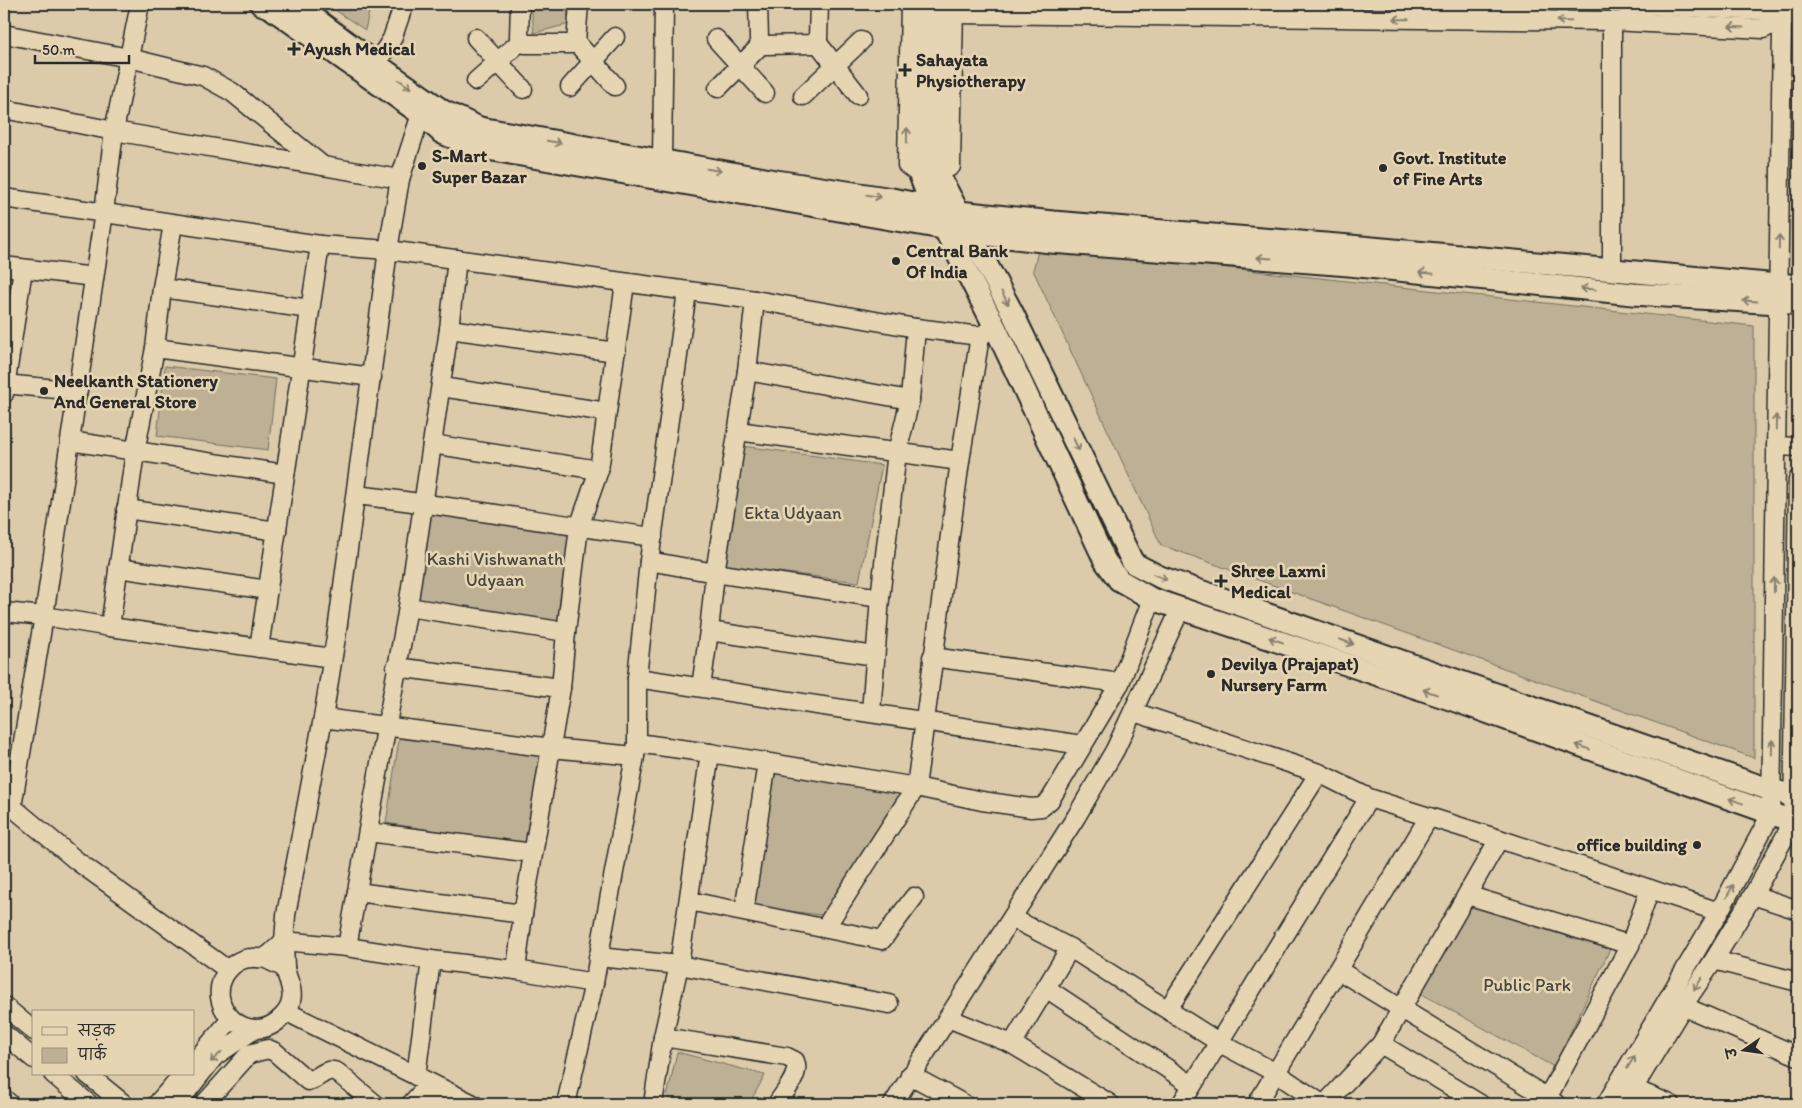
<svg xmlns="http://www.w3.org/2000/svg" width="1802" height="1108" viewBox="0 0 1802 1108" font-family="Itim,'Playpen Sans Deva',sans-serif">
  <rect width="100%" height="100%" fill="#dbcbaa"/>
  <filter id="ink" filterUnits="userSpaceOnUse"><feTurbulence type="fractalNoise" baseFrequency=".02" numOctaves="2"/><feDisplacementMap in="SourceGraphic" scale="10" xChannelSelector="R" yChannelSelector="G"/><feConvolveMatrix kernelMatrix="1 2 1 2 8 2 1 2 1" color-interpolation-filters="sRGB"/></filter>
  <g filter="url(#ink)">
    <g fill="#bdb095" stroke="#746e60">
      <path d="M 326,4 L 371,4 L 365,30 Z"/>
      <path d="M 531,4 L 566,4 L 569,24 L 534,33 Z"/>
      <path d="M 1039,247 L 1754,326 L 1754,758 L 1161,545 L 1033,270 Z"/>
      <path d="M 165,366 L 276,379 L 268,450 L 157,436 Z"/>
      <path d="M 743,446 L 882,465 L 859,582 L 722,565 Z"/>
      <path d="M 430,513 L 573,535 L 560,625 L 417,603 Z"/>
      <path d="M 400,733 L 540,754 L 526,845 L 386,823 Z"/>
      <path d="M 774,770 L 909,788 L 828,916 L 752,906 Z"/>
      <path d="M 1472,905 L 1610,949 L 1554,1067 L 1418,992 Z"/>
      <path d="M 677,1052 L 765,1075 L 749,1104 L 682,1104 L 667,1097 Z"/>
    </g>
    <g fill="none" stroke-linecap="round" stroke-linejoin="round">
      <g stroke="#2b2b2b" stroke-width="21">
        <g id="minor">
          <path d="M 520,4 L 519,37 L 525,44 L 572,44 L 576,42 L 579,4"/>
          <path d="M 758,4 L 759,39 L 762,44 L 765,45 L 814,44 L 818,39 L 819,4"/>
          <path d="M 910,4 L 907,165 L 920,175 L 938,174 L 951,166 L 954,4"/>
          <path d="M 1410,4 L 1543,4"/>
          <path d="M 1622,4 L 1764,11 L 1783,20"/>
          <path d="M 954,14 L 1612,21 L 1763,29 L 1783,20 L 1798,10"/>
          <path d="M 4,34 L 129,58 L 203,76 L 232,92 L 323,166"/>
          <path d="M 476,38 L 523,89"/>
          <path d="M 716,39 L 765,93"/>
          <path d="M 576,42 L 615,86"/>
          <path d="M 817,42 L 858,95"/>
          <path d="M 376,64 L 392,39 L 404,4"/>
          <path d="M 476,81 L 521,41"/>
          <path d="M 570,87 L 615,37"/>
          <path d="M 718,88 L 762,44"/>
          <path d="M 803,96 L 861,41"/>
          <path d="M 4,109 L 114,131 L 400,179"/>
          <path d="M 662,161 L 664,4"/>
          <path d="M 4,198 L 320,245 L 388,250 L 755,300 L 916,328 L 980,336 L 995,327"/>
          <path d="M 4,266 L 94,277"/>
          <path d="M 1612,270 L 1612,21"/>
          <path d="M 162,288 L 310,309"/>
          <path d="M 449,329 L 616,352"/>
          <path d="M 155,348 L 372,377"/>
          <path d="M 747,371 L 910,400"/>
          <path d="M 4,384 L 78,391"/>
          <path d="M 441,387 L 607,412"/>
          <path d="M 4,394 L 23,269"/>
          <path d="M 738,431 L 960,461"/>
          <path d="M 70,441 L 285,474"/>
          <path d="M 432,444 L 599,470"/>
          <path d="M 1776,446 L 1798,447"/>
          <path d="M 356,495 C 455,506 554,524 653,537"/>
          <path d="M 126,509 L 277,531"/>
          <path d="M 649,561 L 715,573 L 880,598"/>
          <path d="M 118,568 L 268,590"/>
          <path d="M 408,607 L 566,632"/>
          <path d="M 4,612 L 44,616 L 110,627 L 332,658"/>
          <path d="M 110,627 L 135,452 L 155,348 L 162,288 L 173,224"/>
          <path d="M 709,631 L 875,656"/>
          <path d="M 259,648 L 320,245"/>
          <path d="M 932,657 L 1120,683"/>
          <path d="M 396,667 L 561,688"/>
          <path d="M 637,678 L 1082,745"/>
          <path d="M 701,687 L 709,631 L 715,573 L 747,371 L 755,300"/>
          <path d="M 871,712 L 880,598 L 897,452 L 910,400 L 916,328"/>
          <path d="M 1134,712 L 1319,773 L 1369,798 L 1499,839 L 1719,912"/>
          <path d="M 323,718 L 551,748 L 635,756"/>
          <path d="M 637,743 L 710,753 L 916,787 L 982,801 L 1031,808 L 1042,807 L 1050,800 L 1120,683 L 1152,599"/>
          <path d="M 4,800 L 77,861 L 228,970"/>
          <path d="M 12,807 L 44,616 L 104,212 L 114,131 L 140,4"/>
          <path d="M 368,832 L 533,853"/>
          <path d="M 357,892 L 523,914"/>
          <path d="M 1467,895 L 1630,945"/>
          <path d="M 1753,895 L 1798,910"/>
          <path d="M 689,901 L 882,940 L 914,897"/>
          <path d="M 744,911 L 767,763"/>
          <path d="M 1012,918 L 1070,948 L 1220,1043 L 1276,1073 L 1322,1104"/>
          <path d="M 825,928 L 916,787 L 960,461 L 980,336"/>
          <path d="M 347,947 L 408,607 L 449,329 L 457,259"/>
          <path d="M 598,957 L 679,965 L 889,1004"/>
          <path d="M 264,958 L 285,968 C 287,979 294,989 291,1001 C 290,1008 286,1013 282,1017 C 249,1051 200,1005 228,970 C 234,963 243,958 252,958 C 255,957 260,959 263,958 C 270,956 278,946 284,941 L 347,947 L 431,960 L 516,970 L 594,983"/>
          <path d="M 1714,960 L 1798,982"/>
          <path d="M 285,968 L 284,941 L 286,915 L 323,718 L 337,631 L 388,250 L 400,179 L 421,114"/>
          <path d="M 516,970 L 523,914 L 561,688 L 566,632 L 579,527 L 599,470 L 625,283"/>
          <path d="M 1338,970 L 1548,1098 L 1556,1104"/>
          <path d="M 1046,988 L 1192,1085"/>
          <path d="M 4,1006 L 34,1031"/>
          <path d="M 1683,1006 L 1798,1056"/>
          <path d="M 1168,1009 L 1319,773"/>
          <path d="M 287,1012 L 473,1104"/>
          <path d="M 948,1018 L 1012,1044 L 1110,1104"/>
          <path d="M 4,1034 L 34,1059"/>
          <path d="M 663,1037 L 787,1057 L 795,1061 C 801,1075 784,1092 777,1104"/>
          <path d="M 1012,1044 L 1070,948"/>
          <path d="M 1381,1044 L 1480,1104"/>
          <path d="M 194,1062 L 231,1019"/>
          <path d="M 53,1074 L 89,1104"/>
          <path d="M 87,1074 L 124,1104"/>
          <path d="M 910,1075 L 964,1104"/>
          <path d="M 416,1076 L 431,960"/>
          <path d="M 1622,1084 L 1670,1104"/>
          <path d="M 423,1090 L 440,1104"/>
          <path d="M 4,1099 L 10,1104"/>
          <path d="M 157,1104 L 183,1074"/>
          <path d="M 177,1104 L 215,1056 L 255,1029"/>
          <path d="M 204,1104 L 249,1054 L 268,1049 L 275,1052 L 308,1081 C 320,1079 324,1067 337,1072 L 375,1104"/>
          <path d="M 411,1104 L 430,1083"/>
          <path d="M 566,1104 L 594,983 L 635,756 L 637,743 L 637,678 L 649,561 L 687,292"/>
          <path d="M 653,1104 L 663,1037 L 679,965 L 710,753"/>
          <path d="M 893,1104 L 1076,817 L 1115,750 L 1181,608"/>
          <path d="M 1181,1104 L 1369,798"/>
          <path d="M 1257,1104 L 1429,817"/>
          <path d="M 1325,1104 L 1381,1044 L 1499,839"/>
          <path d="M 1544,1104 L 1630,945 L 1650,889"/>
          <path d="M 1606,1104 L 1719,912 L 1771,814 L 1782,28 L 1784,4"/>
          <path d="M 1624,1104 L 1683,1006 L 1714,960 L 1753,895 L 1793,822 L 1798,479"/>
        </g>
      </g>
      <g stroke="#2b2b2b" stroke-width="25">
        <g id="major">
          <path d="M 261,4 L 271,8 L 421,114 L 442,133 L 476,147 L 971,233 L 1051,242 L 1349,265 L 1633,294 L 1778,303 L 1798,303"/>
          <path d="M 295,4 L 376,64 L 443,111 L 480,128 L 776,181 L 892,199 L 959,212 L 1053,222 L 1350,246 L 1778,285 L 1798,285"/>
          <path d="M 923,4 L 920,175 L 932,207 L 945,230 L 995,327 L 1105,561 L 1119,580 L 1152,599 L 1453,700 L 1798,823"/>
          <path d="M 942,4 L 940,121 L 938,174 L 1012,312 L 1133,563 L 1160,577 L 1771,790 L 1798,797"/>
        </g>
      </g>
      <use href="#minor" stroke="#e6d5b2" stroke-width="18"/>
      <use href="#major" stroke="#e6d5b2" stroke-width="21"/>
    </g>
    <defs><path id="oneway-shaft" d="M-6 0H5M1.5-3L5.5 0L1.5 3" fill="none" stroke-width="1.6" stroke-linecap="round" stroke-linejoin="round" transform="scale(1.25)"/></defs>
    <g stroke="#88806e">
      <use href="#oneway-shaft" transform="translate(1401 19) rotate(-179)"/>
      <use href="#oneway-shaft" transform="translate(1564 21) rotate(-179)"/>
      <use href="#oneway-shaft" transform="translate(1736 27) rotate(-177)"/>
      <use href="#oneway-shaft" transform="translate(405 84) rotate(35)"/>
      <use href="#oneway-shaft" transform="translate(907 135) rotate(-89)"/>
      <use href="#oneway-shaft" transform="translate(554 142) rotate(10)"/>
      <use href="#oneway-shaft" transform="translate(714 170) rotate(10)"/>
      <use href="#oneway-shaft" transform="translate(874 196) rotate(9)"/>
      <use href="#oneway-shaft" transform="translate(1779 242) rotate(-89)"/>
      <use href="#oneway-shaft" transform="translate(1264 258) rotate(-176)"/>
      <use href="#oneway-shaft" transform="translate(1426 273) rotate(-174)"/>
      <use href="#oneway-shaft" transform="translate(1588 289) rotate(-174)"/>
      <use href="#oneway-shaft" transform="translate(1005 298) rotate(62)"/>
      <use href="#oneway-shaft" transform="translate(1750 301) rotate(-176)"/>
      <use href="#oneway-shaft" transform="translate(1776 422) rotate(-89)"/>
      <use href="#oneway-shaft" transform="translate(1076 444) rotate(64)"/>
      <use href="#oneway-shaft" transform="translate(1160 577) rotate(23)"/>
      <use href="#oneway-shaft" transform="translate(1774 585) rotate(-89)"/>
      <use href="#oneway-shaft" transform="translate(1276 640) rotate(-161)"/>
      <use href="#oneway-shaft" transform="translate(1347 642) rotate(19)"/>
      <use href="#oneway-shaft" transform="translate(1430 692) rotate(-161)"/>
      <use href="#oneway-shaft" transform="translate(1583 747) rotate(-160)"/>
      <use href="#oneway-shaft" transform="translate(1772 747) rotate(-89)"/>
      <use href="#oneway-shaft" transform="translate(1736 801) rotate(-160)"/>
      <use href="#oneway-shaft" transform="translate(1730 891) rotate(-62)"/>
      <use href="#oneway-shaft" transform="translate(1698 984) rotate(123)"/>
      <use href="#oneway-shaft" transform="translate(216 1057) rotate(137)"/>
      <use href="#oneway-shaft" transform="translate(1631 1062) rotate(-59)"/>
    </g>
  </g>
  <g fill="#2b2b2b" stroke="#e6d5b2" stroke-width="2">
    <path d="M291.5 41.5h5v5h5v5h-5v5h-5v-5h-5v-5h5z"/>
    <path d="M902.5 62.5h5v5h5v5h-5v5h-5v-5h-5v-5h5z"/>
    <circle cx="422" cy="166" r="5"/>
    <circle cx="1383" cy="168" r="5"/>
    <circle cx="896" cy="261" r="5"/>
    <circle cx="44" cy="391" r="5"/>
    <path d="M1218.5 573.5h5v5h5v5h-5v5h-5v-5h-5v-5h5z"/>
    <circle cx="1211" cy="674" r="5"/>
    <circle cx="1697" cy="845" r="5"/>
  </g>
  <g text-anchor="middle" stroke-width="5" stroke-linejoin="round" paint-order="stroke">
    <g font-size="18" font-weight="bold" fill="#2b2b2b" stroke="#e6d5b2" text-anchor="start">
      <text x="304" y="55">Ayush Medical</text>
      <text x="916" y="66">Sahayata<tspan x="916" dy="21">Physiotherapy</tspan></text>
      <text x="432" y="162">S-Mart<tspan x="432" dy="21">Super Bazar</tspan></text>
      <text x="1393" y="164">Govt. Institute<tspan x="1393" dy="21">of Fine Arts</tspan></text>
      <text x="906" y="257">Central Bank<tspan x="906" dy="21">Of India</tspan></text>
      <text x="54" y="387">Neelkanth Stationery<tspan x="54" dy="21">And General Store</tspan></text>
      <text x="1231" y="577">Shree Laxmi<tspan x="1231" dy="21">Medical</tspan></text>
      <text x="1221" y="670">Devilya (Prajapat)<tspan x="1221" dy="21">Nursery Farm</tspan></text>
      <text x="1687" y="851" text-anchor="end">office building</text>
    </g>
    <g font-size="18" fill="#484640" stroke="#e6d5b2">
      <text x="793" y="519">Ekta Udyaan</text>
      <text x="495" y="565">Kashi Vishwanath<tspan x="495" dy="21">Udyaan</tspan></text>
      <text x="1527" y="991">Public Park</text>
    </g>
  </g>
  <rect width="1802" height="1108" fill="none" stroke="#e6d5b2" stroke-width="20"/>
  <rect x="10" y="10" width="1782" height="1088" fill="none" stroke="#2b2b2b" stroke-width="2" filter="url(#ink)"/>
  <rect x="32" y="1010" width="162" height="65" fill="#e6d5b2" stroke="#9b917c"/>
  <rect x="42" y="1027" width="25" height="8" fill="#e6d5b2" stroke="#9b917c"/>
  <text x="78" y="1036" font-size="15" fill="#2b2b2b">सड़क</text>
  <rect x="42" y="1048" width="25" height="15" fill="#bdb095" stroke="#9b917c"/>
  <text x="78" y="1060" font-size="15" fill="#2b2b2b">पार्क</text>
  <g transform="translate(1744 1050) rotate(257)" stroke="#e6d5b2" stroke-width="4" paint-order="stroke">
  <path d="M0-4L9 19L0 12L-9 19Z" fill="#2b2b2b"/>
  <text y="-8" font-size="14" font-weight="bold" text-anchor="middle" fill="#2b2b2b">उ</text>
  </g>
  <path d="M35 55v8h94v-8" fill="none" stroke="#2b2b2b" stroke-width="2.5"/>
  <text x="42" y="55" font-size="15" fill="#2b2b2b" stroke="#e6d5b2" stroke-width="4" paint-order="stroke">50 m</text>
</svg>
